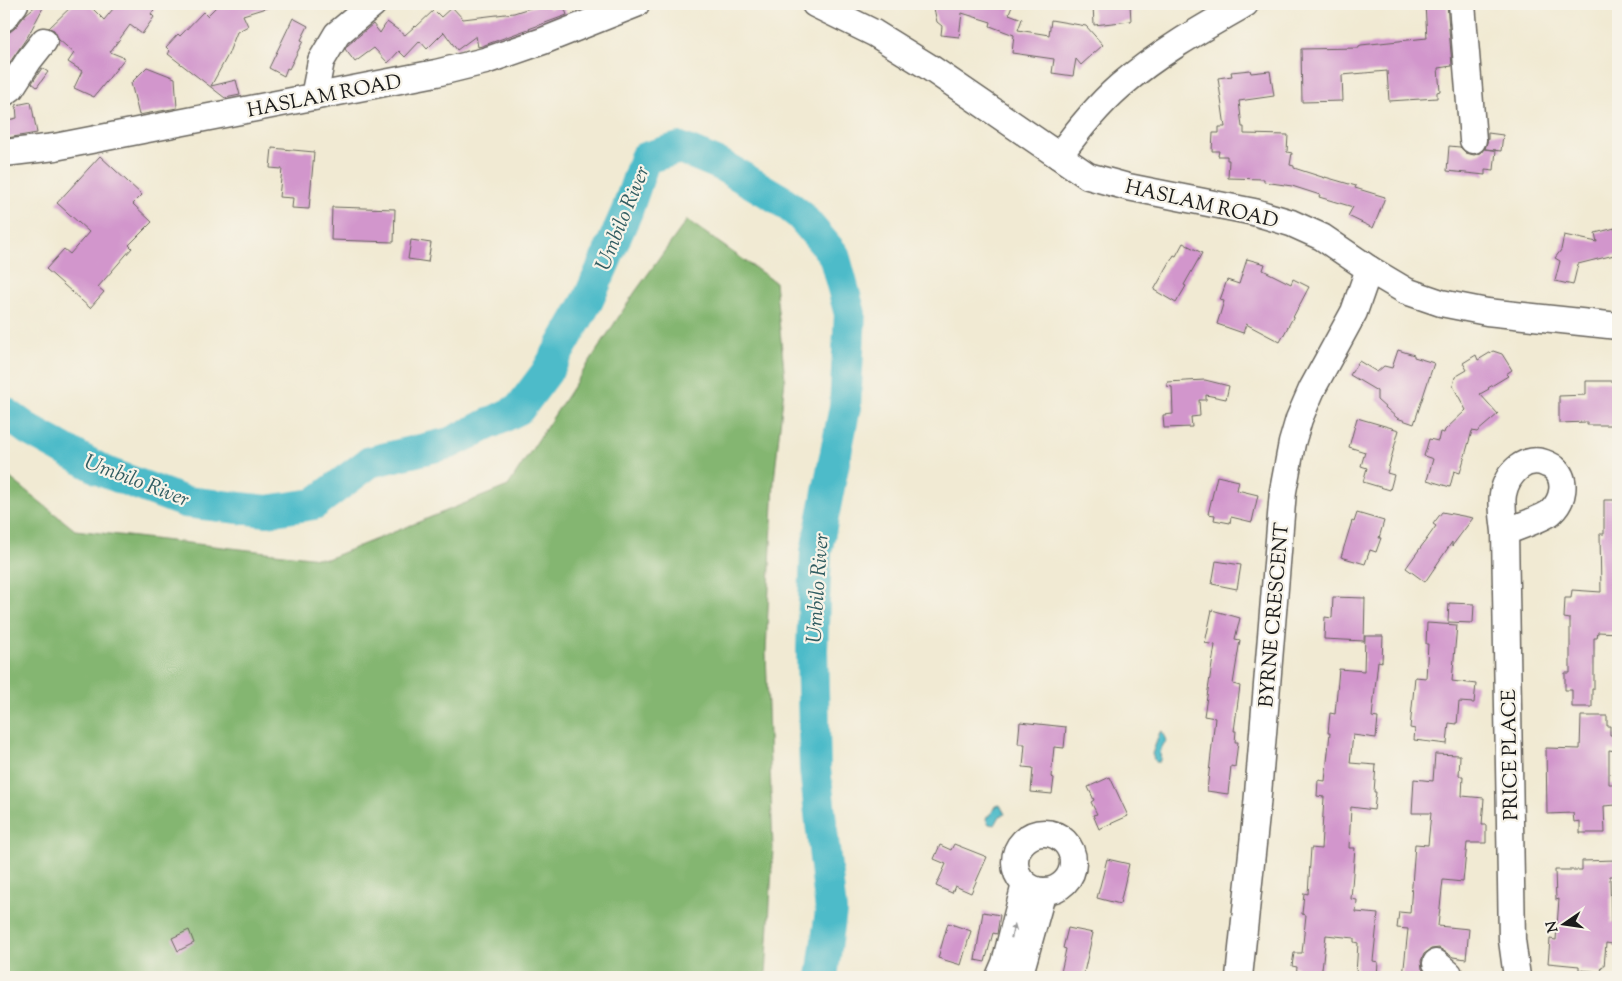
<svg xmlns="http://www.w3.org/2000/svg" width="1622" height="981" viewBox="0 0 1622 981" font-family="'Sorts Mill Goudy',serif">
  <rect width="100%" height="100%" fill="#f7f3e8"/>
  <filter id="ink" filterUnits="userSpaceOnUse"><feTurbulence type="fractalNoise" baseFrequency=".02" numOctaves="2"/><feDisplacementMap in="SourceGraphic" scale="10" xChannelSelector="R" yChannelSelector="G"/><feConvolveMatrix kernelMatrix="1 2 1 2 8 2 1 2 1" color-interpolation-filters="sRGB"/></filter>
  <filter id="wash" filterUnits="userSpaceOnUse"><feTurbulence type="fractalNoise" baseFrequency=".0096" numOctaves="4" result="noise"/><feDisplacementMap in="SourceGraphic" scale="20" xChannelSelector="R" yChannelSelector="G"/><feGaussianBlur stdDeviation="1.12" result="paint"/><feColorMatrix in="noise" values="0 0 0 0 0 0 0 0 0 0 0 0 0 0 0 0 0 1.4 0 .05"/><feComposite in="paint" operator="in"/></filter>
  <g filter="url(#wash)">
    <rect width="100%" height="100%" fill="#f1ead3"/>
    <path fill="#84b671" stroke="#506946" d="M 687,220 L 775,282 L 785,379 L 774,481 L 766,652 L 773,849 L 766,977 L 4,977 L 4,473 L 75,530 L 327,559 L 508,486 L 635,292 Z"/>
    <g fill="#4ebbc9" stroke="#356c72">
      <path d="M 1162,731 C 1169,748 1165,737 1161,750 C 1159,755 1162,757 1159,762 L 1155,762 L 1152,754 L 1160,732 Z"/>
      <path d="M 1000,805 L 1005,814 L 1000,816 L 995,825 L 989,824 L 986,819 L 987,816 L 990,816 L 995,806 Z"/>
    </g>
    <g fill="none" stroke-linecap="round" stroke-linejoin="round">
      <path stroke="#4ebbc9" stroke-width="32" d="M 4,412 L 29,430 L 105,472 L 185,502 L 267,511 L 314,504 L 370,462 L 450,443 L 519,409 L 546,373 L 588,300 L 627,211 L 645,158 L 680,148 L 721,165 L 781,200 L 800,215 L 834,255 L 850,314 L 845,407 L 816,552 L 812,650 L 815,769 L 831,911 L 822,977"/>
    </g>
    <g id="blocks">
      <g fill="#d296cc">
        <path d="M 38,4 L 45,4 L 28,36 L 8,65 L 4,62 L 4,33 L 10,32 L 15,28 L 26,14 Z"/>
        <path d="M 74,4 L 88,4 L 104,20 L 117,4 L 158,4 L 151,14 L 154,17 L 142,34 L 130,25 L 110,52 L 125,58 L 94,97 L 74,88 L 82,71 L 68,62 L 74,53 L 58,39 L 54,30 L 49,28 Z"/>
        <path d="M 219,4 L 268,4 L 269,7 L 243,15 L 248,26 L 237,32 L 228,55 L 211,86 L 236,80 L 240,95 L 225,98 L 168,54 L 170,51 L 166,47 L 178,34 L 180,36 L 203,12 L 207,16 Z"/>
        <path d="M 542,4 L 547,4 L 549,9 L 563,4 L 567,15 L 482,46 L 478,47 L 476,36 L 457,50 L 444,32 L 427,49 L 420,41 L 405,57 L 399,51 L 388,63 L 374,48 L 355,62 L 345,49 L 348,45 L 373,24 L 380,33 L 387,22 L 405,35 L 415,26 L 416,27 L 434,10 L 441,17 L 452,7 L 463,19 L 514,13 Z"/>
        <path d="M 933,4 L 1013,4 L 1009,14 L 1022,19 L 1018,30 L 1049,35 L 1051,20 L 1086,26 L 1103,45 L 1081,65 L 1076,59 L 1073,76 L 1052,73 L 1054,59 L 1012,53 L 1014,35 L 990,26 L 991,22 L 962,13 L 959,37 L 941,35 L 942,26 L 937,22 Z"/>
        <path d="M 1093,4 L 1130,4 L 1131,21 L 1094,25 Z"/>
        <path d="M 1425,4 L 1447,4 L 1452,66 L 1438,68 L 1440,91 L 1437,92 L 1437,98 L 1389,101 L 1387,71 L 1342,75 L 1343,101 L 1302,102 L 1301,49 L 1359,48 L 1359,46 L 1361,45 L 1427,38 Z"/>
        <path d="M 293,18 L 308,26 L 301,40 L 303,41 L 289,69 L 287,68 L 284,76 L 269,68 Z"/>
        <path d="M 147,67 L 175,78 L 177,108 L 139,115 L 131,83 Z"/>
        <path d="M 42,68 L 48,72 L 37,87 L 32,83 Z"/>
        <path d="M 1250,70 L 1251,73 L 1270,71 L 1274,96 L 1239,101 L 1242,127 L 1244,127 L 1244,134 L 1288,135 L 1287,152 L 1292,153 L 1290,165 L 1294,166 L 1294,168 L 1325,178 L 1325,177 L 1356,186 L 1355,188 L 1385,197 L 1380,211 L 1373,228 L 1348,216 L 1353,207 L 1319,197 L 1320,195 L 1292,186 L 1264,182 L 1264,179 L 1228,178 L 1229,160 L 1227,160 L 1227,156 L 1218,156 L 1219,151 L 1212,151 L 1213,133 L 1219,133 L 1219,127 L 1225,127 L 1218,78 L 1232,76 L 1231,72 Z"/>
        <path d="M 31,102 L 37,133 L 7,138 L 4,121 L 17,118 L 16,105 Z"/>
        <path d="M 1488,133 L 1503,135 L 1501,151 L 1485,149 L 1488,139 Z"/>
        <path d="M 1449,146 L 1460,147 L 1466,153 L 1474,155 L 1481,153 L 1484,149 L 1496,150 L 1494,170 L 1485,169 L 1485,175 L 1447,171 Z"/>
        <path d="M 272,148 L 314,152 L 309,209 L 292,208 L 293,198 L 279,197 L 282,169 L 270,168 Z"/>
        <path d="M 100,156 L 142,195 L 133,204 L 152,222 L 129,245 L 132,248 L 98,287 L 104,292 L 90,308 L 46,269 L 64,249 L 70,254 L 89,232 L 57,203 Z"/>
        <path d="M 332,207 L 395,209 L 394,242 L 331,240 Z"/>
        <path d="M 1615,228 L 1618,244 L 1618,254 L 1578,264 L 1573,285 L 1555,281 L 1560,261 L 1555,258 L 1561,250 L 1564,235 L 1597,242 L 1595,233 Z"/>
        <path d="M 411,240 L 431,243 L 428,262 L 408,259 Z"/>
        <path d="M 1183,243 L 1202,253 L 1184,285 L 1186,286 L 1176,303 L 1154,290 L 1174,255 L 1176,256 Z"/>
        <path d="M 1247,259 L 1265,264 L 1263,270 L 1291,284 L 1293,279 L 1309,287 L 1280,342 L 1246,324 L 1243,333 L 1217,324 L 1224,301 L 1220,300 L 1227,280 L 1239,284 Z"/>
        <path d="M 1398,350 L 1414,355 L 1414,357 L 1434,363 L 1414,424 L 1397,418 L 1377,400 L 1377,391 L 1350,375 L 1359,361 L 1377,372 L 1384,366 L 1392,368 Z"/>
        <path d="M 1493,351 L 1502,354 L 1512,370 L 1506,374 L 1508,376 L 1488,388 L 1489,389 L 1480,394 L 1498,414 L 1477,432 L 1472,431 L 1460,473 L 1454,471 L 1450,487 L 1427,480 L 1433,459 L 1424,456 L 1429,439 L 1438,441 L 1440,432 L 1444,433 L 1445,430 L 1466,410 L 1453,386 L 1455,377 L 1467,370 L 1463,363 L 1476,355 L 1478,360 Z"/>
        <path d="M 1205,380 L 1229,386 L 1226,399 L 1206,395 L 1206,400 L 1199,400 L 1200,416 L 1191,417 L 1192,427 L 1164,428 L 1163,415 L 1173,414 L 1172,387 L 1167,386 L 1167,382 Z"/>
        <path d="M 1586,381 L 1618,381 L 1618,425 L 1587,425 L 1587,422 L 1559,423 L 1559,396 L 1586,395 Z"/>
        <path d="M 1357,418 L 1399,430 L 1387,473 L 1394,475 L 1390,490 L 1363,482 L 1367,468 L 1361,466 L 1365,452 L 1349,447 Z"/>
        <path d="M 1217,476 L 1239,481 L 1237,490 L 1258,495 L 1252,522 L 1231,517 L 1230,523 L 1214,520 L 1215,515 L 1208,514 Z"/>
        <path d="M 1604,500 L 1618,500 L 1618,633 L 1598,632 L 1597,638 L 1594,638 L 1594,689 L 1592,689 L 1592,707 L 1572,707 L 1572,690 L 1565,690 L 1565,673 L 1570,673 L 1570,619 L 1564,618 L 1565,598 L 1571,598 L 1572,590 L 1601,592 L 1600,534 L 1604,534 Z"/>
        <path d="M 1442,512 L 1473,518 L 1452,546 L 1452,542 L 1425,582 L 1406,568 L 1436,526 L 1433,524 Z"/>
        <path d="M 1357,513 L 1384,521 L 1379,538 L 1381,538 L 1376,552 L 1370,550 L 1365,564 L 1341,557 L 1352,521 L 1354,522 Z"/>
        <path d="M 1216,561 L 1241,565 L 1237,589 L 1212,584 Z"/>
        <path d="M 1333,597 L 1365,598 L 1364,641 L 1324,639 L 1325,617 L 1332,618 Z"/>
        <path d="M 1449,603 L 1474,604 L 1473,623 L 1448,622 Z"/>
        <path d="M 1212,610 L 1240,618 L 1235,639 L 1240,640 L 1233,684 L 1240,686 L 1234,731 L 1236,731 L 1235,742 L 1238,742 L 1235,767 L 1231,766 L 1228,794 L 1207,791 L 1215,718 L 1204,716 L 1215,645 L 1205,643 Z"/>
        <path d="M 1427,623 L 1457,625 L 1452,681 L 1476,684 L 1474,703 L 1459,702 L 1457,724 L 1449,723 L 1447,744 L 1414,740 L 1415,729 L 1410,728 L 1415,677 L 1426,678 L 1428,644 L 1426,644 Z"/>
        <path d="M 1365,636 L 1383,636 L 1382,662 L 1378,661 L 1372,717 L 1378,718 L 1376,738 L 1353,735 L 1350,763 L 1376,765 L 1374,792 L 1376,792 L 1374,810 L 1351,807 L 1349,848 L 1355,848 L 1351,899 L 1357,900 L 1356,912 L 1378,914 L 1373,961 L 1378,962 L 1377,977 L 1360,977 L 1361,974 L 1356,974 L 1358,943 L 1354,942 L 1354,938 L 1326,935 L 1321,977 L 1296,977 L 1297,967 L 1292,966 L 1294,953 L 1302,953 L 1306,915 L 1302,914 L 1304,893 L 1308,894 L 1311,848 L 1321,849 L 1324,797 L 1317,796 L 1318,780 L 1325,781 L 1330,733 L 1328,733 L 1330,713 L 1335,714 L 1339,669 L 1364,671 Z"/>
        <path d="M 1581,716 L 1607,716 L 1607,726 L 1610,726 L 1610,735 L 1616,735 L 1616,751 L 1609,750 L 1609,784 L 1615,784 L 1616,805 L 1604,806 L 1605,833 L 1580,833 L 1580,821 L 1574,822 L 1573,813 L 1547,814 L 1546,748 L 1580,749 Z"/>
        <path d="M 1020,722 L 1066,727 L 1064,748 L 1054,747 L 1051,777 L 1054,778 L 1052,794 L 1031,792 L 1033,768 L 1023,767 L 1025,744 L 1018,744 Z"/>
        <path d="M 1435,754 L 1460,755 L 1459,776 L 1463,776 L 1462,796 L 1484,798 L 1482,825 L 1486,825 L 1486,843 L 1467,843 L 1463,882 L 1443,880 L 1438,926 L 1469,929 L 1466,959 L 1453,957 L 1439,948 L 1431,949 L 1424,954 L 1421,961 L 1422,969 L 1430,977 L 1403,977 L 1408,929 L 1397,928 L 1399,912 L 1410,913 L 1415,844 L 1428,845 L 1431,813 L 1412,813 L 1414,779 L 1433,781 Z"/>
        <path d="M 1110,777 L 1128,816 L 1099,829 L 1093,815 L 1097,814 L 1091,802 L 1094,800 L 1088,787 Z"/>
        <path d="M 954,844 L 987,857 L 971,893 L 955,886 L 952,893 L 936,886 L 946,864 L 934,859 L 940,845 L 951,850 Z"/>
        <path d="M 1107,859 L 1129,864 L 1120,904 L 1097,898 Z"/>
        <path d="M 1616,860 L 1616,876 L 1610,876 L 1611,923 L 1618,923 L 1618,945 L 1606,943 L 1604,967 L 1602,966 L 1601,972 L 1579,970 L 1579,966 L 1548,963 L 1550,939 L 1556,940 L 1559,899 L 1556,900 L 1555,870 L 1582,870 L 1582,861 Z"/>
        <path d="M 983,912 L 1000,915 L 997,934 L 993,933 L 985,962 L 975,960 Z"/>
        <path d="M 948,923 L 971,931 L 961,965 L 938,958 Z"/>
        <path d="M 1068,928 L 1093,933 L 1083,977 L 1060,977 L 1066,949 L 1063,948 Z"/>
        <path d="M 189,930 L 194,943 L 178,951 L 172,938 Z"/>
      </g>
    </g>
  </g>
  <g filter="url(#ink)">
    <use href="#blocks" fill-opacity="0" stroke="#67645c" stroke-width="1"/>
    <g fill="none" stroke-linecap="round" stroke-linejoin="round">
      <g stroke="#67645c" stroke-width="29">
        <g id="minor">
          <path d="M 815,4 L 874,33 L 929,67 L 1088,176 L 1128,187 L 1254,212 L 1291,223 L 1322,237 L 1369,269 L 1406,291 L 1441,303 L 1487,312 L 1618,326"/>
          <path d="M 1462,4 L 1473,140"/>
          <path d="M 4,18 L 15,4"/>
          <path d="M 4,93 L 11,88 L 29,60 L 44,41"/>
          <path d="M 314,97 L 321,61 L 337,34 L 373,4"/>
          <path d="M 4,153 L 55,147 L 436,73 L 485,61 L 543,41 L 636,4"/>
          <path d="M 1059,156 C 1077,131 1096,107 1120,86 C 1158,53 1201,29 1245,4"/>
          <path d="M 1505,532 C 1517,527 1542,519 1551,512 C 1563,501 1568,480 1554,468 C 1552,466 1549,465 1547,464 C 1526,454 1507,473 1503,494 C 1501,506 1504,520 1505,532 L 1512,940 L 1517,977"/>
          <circle cx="1044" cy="862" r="29"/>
          <path d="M 1436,963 L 1449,974 L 1450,977"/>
          <path d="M 999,977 L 1005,963 L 1025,884"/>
          <path d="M 1019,977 L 1043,891"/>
          <path d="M 1239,977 L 1257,806 L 1283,491 L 1292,443 L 1299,419 L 1312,389 L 1354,312 L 1369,269"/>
        </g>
      </g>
      <use href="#minor" stroke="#fff" stroke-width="26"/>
    </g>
    <defs><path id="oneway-solid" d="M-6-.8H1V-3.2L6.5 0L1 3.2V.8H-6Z" transform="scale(1.25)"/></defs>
    <use fill="#999" href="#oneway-solid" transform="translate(1013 931) rotate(-76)"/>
  </g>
  <g text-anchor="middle" stroke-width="4.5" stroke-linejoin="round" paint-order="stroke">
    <g font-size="20" fill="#1c1c1c" stroke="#f7f3e8">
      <text transform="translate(324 95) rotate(-11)" y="7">HASLAM ROAD</text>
      <text transform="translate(1202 203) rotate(13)" y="7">HASLAM ROAD</text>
      <text transform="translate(1273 615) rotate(-85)" y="7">BYRNE CRESCENT</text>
      <text transform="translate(1509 755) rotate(-91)" y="7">PRICE PLACE</text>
    </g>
    <g font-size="21" font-style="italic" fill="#305c61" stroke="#f7f3e8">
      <text transform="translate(622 218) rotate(-68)" y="7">Umbilo River</text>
      <text transform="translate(137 480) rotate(21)" y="7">Umbilo River</text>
      <text transform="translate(817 588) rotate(-86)" y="7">Umbilo River</text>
    </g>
  </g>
  <rect width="1622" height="981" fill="none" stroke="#f7f3e8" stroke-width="20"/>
  <g transform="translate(1564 924) rotate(257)" stroke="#f7f3e8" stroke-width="4" paint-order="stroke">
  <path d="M0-4L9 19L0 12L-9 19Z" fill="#1c1c1c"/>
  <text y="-8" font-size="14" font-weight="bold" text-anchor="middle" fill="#1c1c1c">N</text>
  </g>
</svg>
